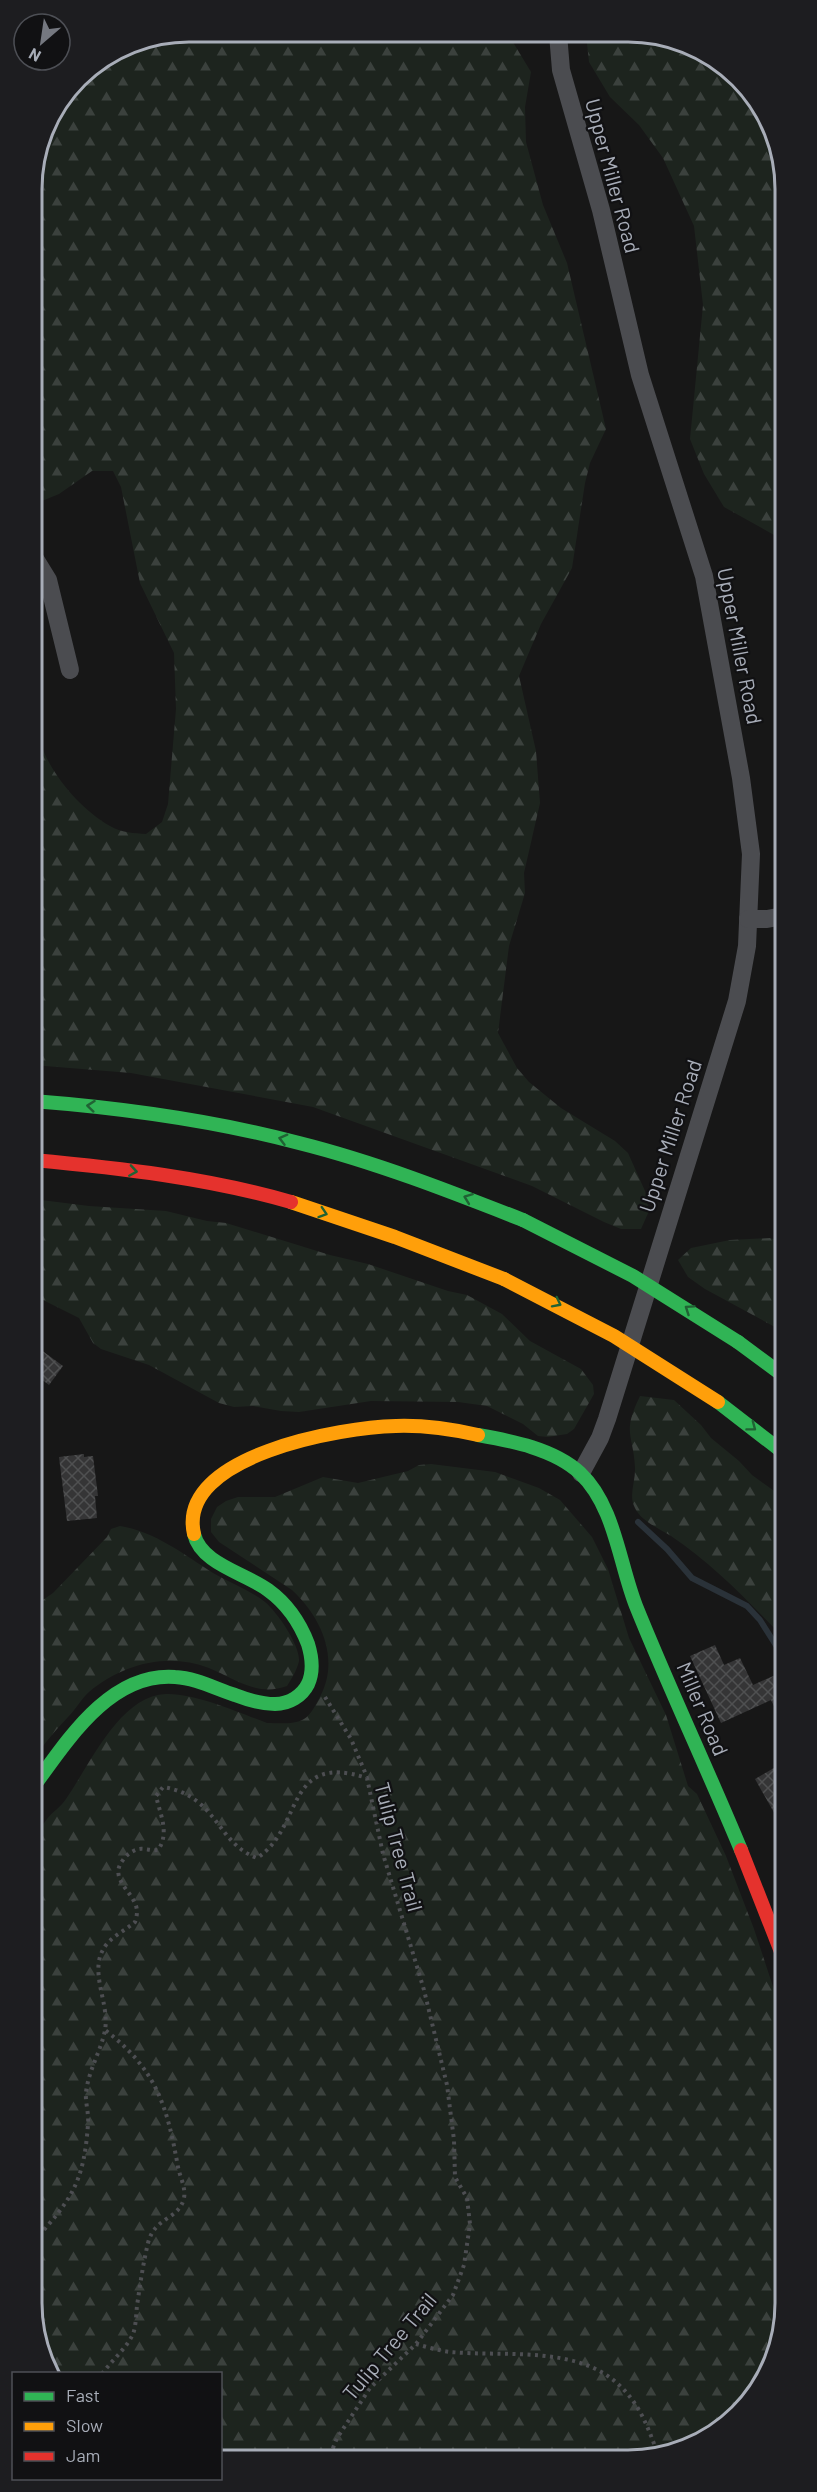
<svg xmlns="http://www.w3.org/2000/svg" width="817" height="2492" viewBox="0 0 817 2492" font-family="Barlow,sans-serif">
  <defs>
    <pattern id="forest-firs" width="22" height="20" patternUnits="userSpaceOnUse" patternTransform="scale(1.5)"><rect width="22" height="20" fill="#1d241e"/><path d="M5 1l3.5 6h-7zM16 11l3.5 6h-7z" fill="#3b413d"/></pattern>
    <pattern id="building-cross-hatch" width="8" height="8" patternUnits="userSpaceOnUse" patternTransform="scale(1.5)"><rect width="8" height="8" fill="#353536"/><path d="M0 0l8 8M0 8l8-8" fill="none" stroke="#4f5051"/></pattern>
  </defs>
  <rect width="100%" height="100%" fill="#171717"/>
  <g fill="url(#forest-firs)">
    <path d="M 189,32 L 508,34 L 531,72 L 525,107 L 526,142 L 543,205 L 567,263 L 606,429 L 590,463 L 585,483 L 572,568 L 541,624 L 519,676 L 536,751 L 540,803 L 524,873 L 525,893 L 509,946 L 498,1033 L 517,1068 L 529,1082 L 561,1108 L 615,1141 L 628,1153 L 645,1191 L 649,1211 L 641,1229 L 621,1229 L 604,1222 L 532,1186 L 313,1107 L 131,1073 L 33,1065 L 32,700 C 36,716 37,735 43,750 C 55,779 83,811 110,826 C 121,833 134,833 146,834 L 162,822 L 168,804 L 176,709 L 174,653 L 140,583 L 121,487 L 113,471 L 92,471 L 59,494 L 32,505 L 32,178 L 48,119 L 85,71 L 129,43 Z"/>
    <path d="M 586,34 L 659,35 L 740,78 L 783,158 L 783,540 L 724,507 L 704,474 L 690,439 L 703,305 L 694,226 L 663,158 L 639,125 L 610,97 L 589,62 Z"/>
    <path d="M 33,1199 L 89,1206 L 166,1211 L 207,1221 L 226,1223 L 330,1255 L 368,1264 L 448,1291 L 467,1295 L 502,1314 L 530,1341 L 581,1369 L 593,1385 L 594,1394 L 574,1429 L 567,1434 L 548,1437 L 538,1436 L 523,1424 L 487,1406 L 458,1402 L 371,1401 L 299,1412 L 281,1411 L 253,1406 L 234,1407 L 219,1403 L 149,1365 L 101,1349 L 93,1343 L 79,1318 L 33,1295 Z"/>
    <path d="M 770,1238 L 784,1242 L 784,1332 L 705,1289 L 688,1277 L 678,1260 L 691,1248 L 730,1240 Z"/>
    <path d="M 640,1396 L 674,1400 L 701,1425 L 711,1438 L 739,1461 L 752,1475 L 784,1498 L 784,1638 C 748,1601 714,1565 671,1536 C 660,1529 641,1521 635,1508 C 628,1495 636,1481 635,1467 C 633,1433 622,1433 640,1396 Z"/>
    <path d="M 431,1464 L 495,1472 L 539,1488 L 560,1500 L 592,1537 L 608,1569 L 629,1638 L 666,1715 L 688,1786 L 697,1794 L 726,1856 L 754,1929 L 785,2023 L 785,2313 L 774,2363 L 747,2407 L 707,2440 L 659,2458 L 221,2458 L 220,2374 L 56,2373 L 34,2334 L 34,1838 C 39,1832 42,1825 47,1819 C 52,1812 61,1807 66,1799 C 89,1766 120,1695 166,1694 C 195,1693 240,1713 267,1723 C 278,1723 294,1725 304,1719 C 311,1715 316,1704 320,1697 C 340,1659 322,1618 292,1590 L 219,1542 L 211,1532 L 211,1519 L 217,1507 L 226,1501 L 238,1497 L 275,1497 L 323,1477 L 358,1483 L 408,1471 L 419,1465 Z"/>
    <path d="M 120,1526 C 154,1531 185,1555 213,1573 C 230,1583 250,1590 265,1602 C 277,1612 300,1645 299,1661 C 297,1670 292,1678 287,1686 C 257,1697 236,1679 209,1668 C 167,1652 123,1664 89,1692 C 81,1699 76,1709 68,1717 C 55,1731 44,1743 34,1760 L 34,1606 L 53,1593 L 107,1537 L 111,1529 Z"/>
  </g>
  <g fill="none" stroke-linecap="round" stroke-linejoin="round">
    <path stroke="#2a3239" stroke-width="6" d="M 638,1522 L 667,1549 L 692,1578 L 747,1606 L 760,1620 L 784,1658"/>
  </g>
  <g fill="url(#building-cross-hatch)">
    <path d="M 33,1344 L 63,1366 L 49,1385 L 33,1373 Z"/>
    <path d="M 84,1454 L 84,1457 L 93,1456 L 98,1496 L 95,1496 L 97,1518 L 67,1521 L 59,1457 Z"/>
    <path d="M 715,1645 L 724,1665 L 740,1658 L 753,1685 L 780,1673 L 784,1682 L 784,1727 L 771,1700 L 721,1723 L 690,1656 Z"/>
    <path d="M 784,1762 L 785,1815 L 785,1832 L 755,1779 Z"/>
  </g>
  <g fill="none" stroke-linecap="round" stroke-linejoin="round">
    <g stroke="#4d4e52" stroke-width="4" stroke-dasharray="3 4.5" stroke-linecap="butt">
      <path d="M 325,1697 L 351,1739 L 367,1777"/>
      <path d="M 34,2241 C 72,2199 84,2182 88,2124 C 89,2113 85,2102 86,2092 C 89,2069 101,2051 105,2030 C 110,2002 87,1970 106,1945 C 114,1935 126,1930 135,1922 C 136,1919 137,1915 137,1912 C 137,1893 107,1880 123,1860 C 126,1855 133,1850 139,1849 C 144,1848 151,1851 158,1850 C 170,1833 160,1814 156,1796 L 163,1787 C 218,1796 216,1843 257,1858 C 304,1828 284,1751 367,1778 L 383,1854 L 424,1990 L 447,2085 L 454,2140 L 455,2177 L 467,2198 L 470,2224 L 464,2265 L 453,2295 L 416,2344 L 370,2388 L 337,2438 L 329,2458"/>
      <path d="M 416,2344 C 427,2347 440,2351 451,2352 C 504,2357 577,2345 619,2385 C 639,2403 648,2427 657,2452 L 656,2458"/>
      <path d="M 102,2374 C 112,2360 126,2349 133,2334 C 136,2326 136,2315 137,2306 C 140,2285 143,2264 148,2243 C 155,2216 179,2220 184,2198 C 186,2188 180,2177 178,2167 C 167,2106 157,2070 105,2030"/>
    </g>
    <g stroke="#4b4c50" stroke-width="18">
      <path d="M 558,34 L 561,70 L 601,210 L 640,375 L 704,576 L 741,778 L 751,854 L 747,946 L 737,1001 L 607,1419 L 600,1438 L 581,1473"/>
      <path d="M 32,554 L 48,580 L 70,670"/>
      <path d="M 748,919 L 767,919 L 783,916"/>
    </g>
    <g stroke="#30b455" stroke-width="14">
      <path d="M 33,1101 C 123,1108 212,1120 299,1143 C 375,1162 449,1191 523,1220"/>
      <path d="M 738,1342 L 784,1376"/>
      <path d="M 718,1402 L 784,1453"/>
      <path d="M 478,1435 C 512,1441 554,1449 580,1473 C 615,1506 619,1563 636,1606 C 669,1688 707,1768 741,1850"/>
      <path d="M 34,1786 C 67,1741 110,1672 175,1677 C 196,1678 216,1689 235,1695 C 248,1700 262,1704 275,1704 C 289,1704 302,1696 308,1684 C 314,1671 312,1657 308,1644 C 300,1623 286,1603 268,1590 C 245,1573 201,1564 194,1534"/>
    </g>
    <g stroke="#ff9f0a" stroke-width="14">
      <path d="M 291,1202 L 395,1237 L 504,1279"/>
      <path d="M 194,1534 C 176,1455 344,1427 396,1426 C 424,1425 451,1429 478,1435"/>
    </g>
    <g stroke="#e5322d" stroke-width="14">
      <path d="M 33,1160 C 120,1168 208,1178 291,1202"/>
      <path d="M 741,1850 L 785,1962"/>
    </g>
    <path stroke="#30b455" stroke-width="14" d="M 523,1220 L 633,1276 L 738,1342"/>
    <path stroke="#ff9f0a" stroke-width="14" d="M 504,1279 L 614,1336 L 718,1402"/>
  </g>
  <defs><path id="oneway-chevron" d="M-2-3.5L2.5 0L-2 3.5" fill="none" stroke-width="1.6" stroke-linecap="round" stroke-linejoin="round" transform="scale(1.5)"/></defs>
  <g stroke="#206234">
    <use href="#oneway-chevron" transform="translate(91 1106) rotate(-174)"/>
    <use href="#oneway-chevron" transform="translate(283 1139) rotate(-165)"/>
    <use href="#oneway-chevron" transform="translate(133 1171) rotate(9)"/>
    <use href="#oneway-chevron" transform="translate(468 1198) rotate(-159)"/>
    <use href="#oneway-chevron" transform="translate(323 1213) rotate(18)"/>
    <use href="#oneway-chevron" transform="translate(557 1303) rotate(27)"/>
    <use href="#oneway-chevron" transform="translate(689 1309) rotate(-146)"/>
    <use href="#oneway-chevron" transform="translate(752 1427) rotate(37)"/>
  </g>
  <g text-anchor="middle" stroke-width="4.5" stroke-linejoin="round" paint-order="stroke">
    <g font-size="21" fill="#a8adb8" stroke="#111113">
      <text transform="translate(612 176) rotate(75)" y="7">Upper Miller Road</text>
      <text transform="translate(739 646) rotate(79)" y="7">Upper Miller Road</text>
      <text transform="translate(671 1136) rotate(-72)" y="7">Upper Miller Road</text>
      <text transform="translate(702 1709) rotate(67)" y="7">Miller Road</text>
      <text transform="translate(398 1847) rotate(75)" y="7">Tulip Tree Trail</text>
      <text transform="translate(390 2347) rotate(-50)" y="7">Tulip Tree Trail</text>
    </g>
  </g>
  <path d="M0 0H817V2492H0ZM189 42H628A147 147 0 0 1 775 189V2303A147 147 0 0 1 628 2450H189A147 147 0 0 1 42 2303V189A147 147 0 0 1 189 42Z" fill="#1d1d20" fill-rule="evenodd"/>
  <path fill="none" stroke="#a8adb8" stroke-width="3" d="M189 42H628A147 147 0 0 1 775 189V2303A147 147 0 0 1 628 2450H189A147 147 0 0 1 42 2303V189A147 147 0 0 1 189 42Z"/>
  <rect x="12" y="2372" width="210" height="108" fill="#111113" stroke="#4d4f55" stroke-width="1.5"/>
  <rect x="24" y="2392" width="30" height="9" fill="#30b455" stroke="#4d4f55" stroke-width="1.5"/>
  <text x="66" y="2402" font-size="18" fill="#a8adb8">Fast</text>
  <rect x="24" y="2422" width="30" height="9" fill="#ff9f0a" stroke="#4d4f55" stroke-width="1.5"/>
  <text x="66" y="2432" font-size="18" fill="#a8adb8">Slow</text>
  <rect x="24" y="2452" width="30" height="9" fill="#e5322d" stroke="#4d4f55" stroke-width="1.5"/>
  <text x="66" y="2462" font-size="18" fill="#a8adb8">Jam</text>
  <g transform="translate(42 42) rotate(209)"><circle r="28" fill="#111113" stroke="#4d4f55" stroke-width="1.5"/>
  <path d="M0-4.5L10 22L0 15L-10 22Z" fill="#757880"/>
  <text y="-9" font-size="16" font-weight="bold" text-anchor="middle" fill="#a8adb8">N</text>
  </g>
</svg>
